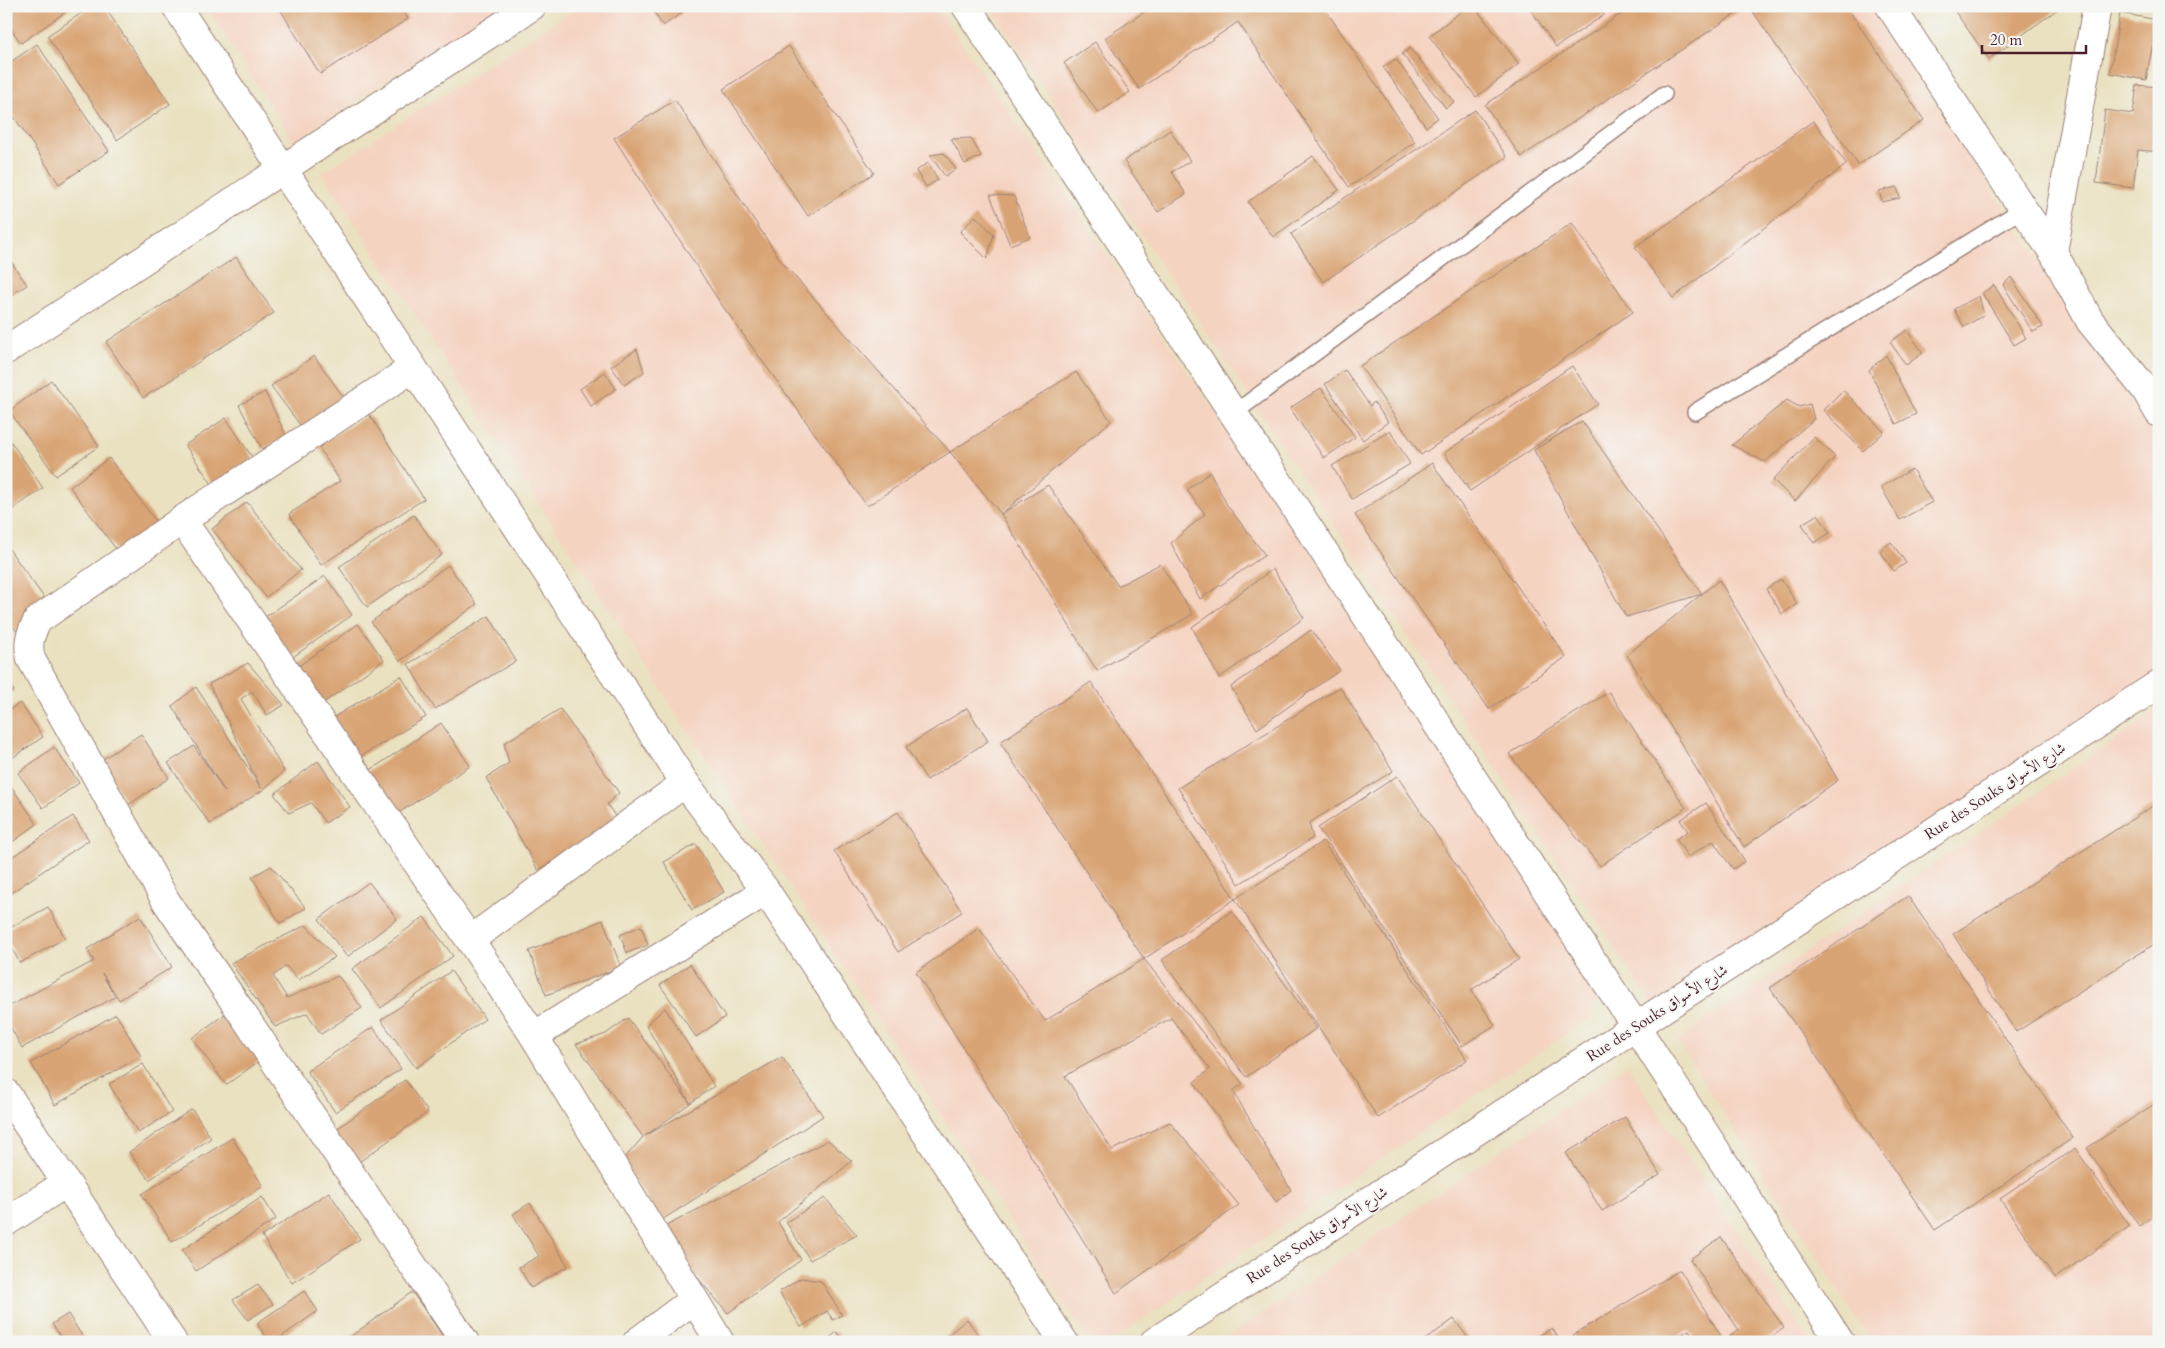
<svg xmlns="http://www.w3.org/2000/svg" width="2165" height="1348" viewBox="0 0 2165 1348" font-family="Cardo,Amiri,serif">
  <rect width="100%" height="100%" fill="#f6f6f2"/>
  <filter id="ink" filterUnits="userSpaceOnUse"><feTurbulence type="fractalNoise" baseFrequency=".02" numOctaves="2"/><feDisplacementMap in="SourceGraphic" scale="10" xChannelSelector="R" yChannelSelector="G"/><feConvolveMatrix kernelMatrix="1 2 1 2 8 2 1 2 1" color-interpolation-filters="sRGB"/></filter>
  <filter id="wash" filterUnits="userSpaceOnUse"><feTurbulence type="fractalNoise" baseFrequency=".0096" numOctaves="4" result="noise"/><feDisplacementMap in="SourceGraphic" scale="20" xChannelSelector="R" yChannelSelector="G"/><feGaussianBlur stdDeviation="1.12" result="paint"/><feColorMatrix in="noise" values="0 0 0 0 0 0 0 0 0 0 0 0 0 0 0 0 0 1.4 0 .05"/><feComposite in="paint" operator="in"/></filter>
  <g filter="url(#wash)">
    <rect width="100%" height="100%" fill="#eae1c0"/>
    <g fill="#f5d3c1">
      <path d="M 206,6 L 499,6 L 294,142 Z"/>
      <path d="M 580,6 L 936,6 L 1613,991 L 1588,1008 L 1593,1016 L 1110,1342 L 1090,1342 L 322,173 Z"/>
      <path d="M 990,6 L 1870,6 L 2159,442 L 2159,671 L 1652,1004 Z"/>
      <path d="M 2159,710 L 2159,1342 L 1872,1342 L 1677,1040 Z"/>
      <path d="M 1627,1065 L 1810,1342 L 1220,1342 Z"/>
    </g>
    <g id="blocks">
      <g fill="#d9a475">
        <path d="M 6,6 L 74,6 L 21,43 L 6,22 Z"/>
        <path d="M 92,6 L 104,6 L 170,104 L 117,140 L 47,36 Z"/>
        <path d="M 278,6 L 400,6 L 408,19 L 320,74 Z"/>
        <path d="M 650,6 L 678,6 L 682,13 L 663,26 Z"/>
        <path d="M 1153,6 L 1323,6 L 1415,142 L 1349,187 L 1238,22 L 1139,89 L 1105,38 Z"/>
        <path d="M 1468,6 L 1474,6 L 1519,64 L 1476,97 L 1429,36 Z"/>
        <path d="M 1528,6 L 1598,6 L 1604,15 L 1556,47 Z"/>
        <path d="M 1633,6 L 1744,8 L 1521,157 L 1485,105 Z"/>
        <path d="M 1749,6 L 1846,6 L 1924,120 L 1858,165 Z"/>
        <path d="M 1951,6 L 2062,6 L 1989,59 Z"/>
        <path d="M 2120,13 L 2157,20 L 2146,80 L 2110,73 Z"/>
        <path d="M 1095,42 L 1130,92 L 1098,113 L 1064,63 Z"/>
        <path d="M 37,44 L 109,151 L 59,184 L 6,105 L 6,65 Z"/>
        <path d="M 789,46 L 874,173 L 808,216 L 723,89 Z"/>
        <path d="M 1410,48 L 1454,102 L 1446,108 L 1402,54 Z"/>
        <path d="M 6,49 L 11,56 L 6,60 Z"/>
        <path d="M 1396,59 L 1438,118 L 1426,127 L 1383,67 Z"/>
        <path d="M 2137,85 L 2159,87 L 2159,152 L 2138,150 L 2133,188 L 2096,183 L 2105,110 L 2133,114 Z"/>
        <path d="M 675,100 L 781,261 L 950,452 L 867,506 L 719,301 L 614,138 Z"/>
        <path d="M 1475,110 L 1507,157 L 1323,282 L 1291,234 Z"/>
        <path d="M 1813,121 L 1847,164 L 1673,298 L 1635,247 Z"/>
        <path d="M 1170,130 L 1190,161 L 1172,172 L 1186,194 L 1158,212 L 1124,161 Z"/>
        <path d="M 971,138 L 981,156 L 965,164 L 951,139 Z"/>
        <path d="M 944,153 L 956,169 L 945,176 L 930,155 Z"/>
        <path d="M 1313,156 L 1339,190 L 1273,237 L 1248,202 Z"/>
        <path d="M 928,163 L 938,180 L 926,187 L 916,171 Z"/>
        <path d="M 1897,187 L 1900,198 L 1882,202 L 1879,191 Z"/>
        <path d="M 990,195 L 1014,196 L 1030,237 L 1010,245 Z"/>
        <path d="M 975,216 L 994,234 L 987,259 L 960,232 Z"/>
        <path d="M 1572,223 L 1633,312 L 1421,455 L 1360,366 Z"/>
        <path d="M 6,254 L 27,285 L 6,298 Z"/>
        <path d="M 236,257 L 274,313 L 143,398 L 106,342 Z"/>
        <path d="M 2011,277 L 2043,327 L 2033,332 L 2003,285 Z"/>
        <path d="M 1994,285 L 2026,338 L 2014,345 L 1982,293 Z"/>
        <path d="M 1979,296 L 1984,315 L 1964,327 L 1954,309 Z"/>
        <path d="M 1907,330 L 1923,353 L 1906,365 L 1890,342 Z"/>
        <path d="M 637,349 L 644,372 L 624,385 L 611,366 Z"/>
        <path d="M 1886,355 L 1916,414 L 1896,424 L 1869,370 Z"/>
        <path d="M 314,356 L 345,399 L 303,429 L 271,386 Z"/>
        <path d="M 1572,366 L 1598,404 L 1470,491 L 1444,453 Z"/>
        <path d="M 1345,370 L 1370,406 L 1374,402 L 1388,422 L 1363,440 L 1325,384 Z"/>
        <path d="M 605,372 L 616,389 L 591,406 L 580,389 Z"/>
        <path d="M 1076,372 L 1111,421 L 1001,514 L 1048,485 L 1118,586 L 1160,564 L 1193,614 L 1097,671 L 1001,514 L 950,452 Z"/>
        <path d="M 51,380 L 99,446 L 56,476 L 9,411 Z"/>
        <path d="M 1321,388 L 1355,437 L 1324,458 L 1290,408 Z"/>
        <path d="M 1843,390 L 1884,432 L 1863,451 L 1823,410 Z"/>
        <path d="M 265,392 L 287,437 L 262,449 L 239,405 Z"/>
        <path d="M 1787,400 L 1799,407 L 1810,404 L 1814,419 L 1765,462 L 1732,445 Z"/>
        <path d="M 369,414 L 424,499 L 321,565 L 289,514 L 340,481 L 318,446 Z"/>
        <path d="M 226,418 L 254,460 L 214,487 L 185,445 Z"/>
        <path d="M 1582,421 L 1702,594 L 1626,617 L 1534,450 Z"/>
        <path d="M 1390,431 L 1410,464 L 1352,499 L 1332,466 Z"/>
        <path d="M 6,435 L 43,488 L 6,514 Z"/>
        <path d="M 1814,437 L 1835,457 L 1795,501 L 1773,480 Z"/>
        <path d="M 109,458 L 158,524 L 119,553 L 70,487 Z"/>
        <path d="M 1432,463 L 1566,657 L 1489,709 L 1355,515 Z"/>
        <path d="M 1912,469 L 1932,502 L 1900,520 L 1881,487 Z"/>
        <path d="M 1210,472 L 1227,505 L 1265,555 L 1200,599 L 1171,543 L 1205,514 L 1187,490 Z"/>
        <path d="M 247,502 L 301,570 L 266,597 L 212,529 Z"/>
        <path d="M 1818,514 L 1830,533 L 1814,543 L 1802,524 Z"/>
        <path d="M 414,515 L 442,555 L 367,607 L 339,567 Z"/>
        <path d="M 1891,542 L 1906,563 L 1894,571 L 1880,551 Z"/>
        <path d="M 6,545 L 53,610 L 19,634 L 6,617 Z"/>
        <path d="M 448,565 L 477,604 L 400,661 L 371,622 Z"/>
        <path d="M 1273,569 L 1304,618 L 1219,678 L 1192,627 Z"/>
        <path d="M 325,576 L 352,615 L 283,664 L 255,624 Z"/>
        <path d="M 1781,579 L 1797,604 L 1782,614 L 1766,589 Z"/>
        <path d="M 1719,580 L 1838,780 L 1744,847 L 1627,655 Z"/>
        <path d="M 489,616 L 516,661 L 435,709 L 408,664 Z"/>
        <path d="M 358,624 L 384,660 L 323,703 L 297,667 Z"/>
        <path d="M 1311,630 L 1340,670 L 1257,729 L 1231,687 Z"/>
        <path d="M 248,663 L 284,705 L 267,715 L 252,691 L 241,699 L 284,771 L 263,790 L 210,824 L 168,763 L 194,746 L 225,792 L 172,706 L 196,687 L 261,788 L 209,684 Z"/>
        <path d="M 401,676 L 426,717 L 358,758 L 334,717 Z"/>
        <path d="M 6,679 L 14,691 L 6,695 Z"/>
        <path d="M 1091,682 L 1235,899 L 1144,959 L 1000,742 Z"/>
        <path d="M 1340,687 L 1393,771 L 1309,823 L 1313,838 L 1239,884 L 1178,788 Z"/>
        <path d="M 1609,692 L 1686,808 L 1600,866 L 1509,754 Z"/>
        <path d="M 20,703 L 43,737 L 6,762 L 6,712 Z"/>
        <path d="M 967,708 L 988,741 L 927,780 L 906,747 Z"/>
        <path d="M 560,709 L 619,793 L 607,804 L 619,822 L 538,870 L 486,778 L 509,763 L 504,743 Z"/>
        <path d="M 441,723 L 470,766 L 394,816 L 366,773 Z"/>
        <path d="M 141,734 L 169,778 L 128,805 L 100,761 Z"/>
        <path d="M 54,747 L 79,783 L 43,808 L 18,773 Z"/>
        <path d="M 318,761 L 350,807 L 325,823 L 311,803 L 289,813 L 274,794 Z"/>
        <path d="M 1397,776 L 1519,959 L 1471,990 L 1495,1025 L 1462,1046 L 1318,828 Z"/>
        <path d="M 9,783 L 37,824 L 7,846 L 6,785 Z"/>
        <path d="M 2159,802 L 2159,941 L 2016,1032 L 1953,934 Z"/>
        <path d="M 1706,803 L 1745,861 L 1733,869 L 1713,841 L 1688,857 L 1676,839 L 1688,831 L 1680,820 Z"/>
        <path d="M 898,812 L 962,912 L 898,952 L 834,851 Z"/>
        <path d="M 73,816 L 89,840 L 6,896 L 6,861 Z"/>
        <path d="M 1323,841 L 1467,1060 L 1378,1118 L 1235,899 Z"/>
        <path d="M 696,844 L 724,892 L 692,910 L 664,862 Z"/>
        <path d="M 271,866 L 306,908 L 280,923 L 252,877 Z"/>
        <path d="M 369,882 L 397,919 L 347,957 L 319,919 Z"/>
        <path d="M 1908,896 L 2073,1138 L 1935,1230 L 1770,988 Z"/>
        <path d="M 48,907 L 65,938 L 20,963 L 6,938 L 6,930 Z"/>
        <path d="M 1232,911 L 1317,1028 L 1246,1077 L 1162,960 Z"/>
        <path d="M 140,916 L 172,967 L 119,1000 L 102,973 L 115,997 L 22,1048 L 6,1019 L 6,1008 L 94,961 L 87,949 Z"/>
        <path d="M 424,917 L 453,956 L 381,1008 L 352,969 Z"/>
        <path d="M 603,920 L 621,967 L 546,995 L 529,951 Z"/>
        <path d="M 306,925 L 335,957 L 298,980 L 286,966 L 273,976 L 287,998 L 338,976 L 362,1008 L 321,1034 L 307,1013 L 275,1027 L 231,963 Z"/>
        <path d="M 641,926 L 648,945 L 627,953 L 620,935 Z"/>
        <path d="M 979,928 L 1045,1021 L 1144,959 L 1243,1084 L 1233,1091 L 1291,1190 L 1276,1202 L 1194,1082 L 1210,1069 L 1171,1018 L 1065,1076 L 1112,1150 L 1170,1122 L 1239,1205 L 1116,1293 L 916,972 Z"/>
        <path d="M 690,964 L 725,1017 L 696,1037 L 660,985 Z"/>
        <path d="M 451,971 L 485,1019 L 416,1068 L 381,1020 Z"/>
        <path d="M 665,1008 L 714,1086 L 645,1136 L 782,1057 L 823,1116 L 662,1220 L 622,1161 L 643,1137 L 576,1044 L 606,1034 L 628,1018 L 690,1103 L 646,1025 Z"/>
        <path d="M 116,1014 L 141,1056 L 55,1105 L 31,1063 Z"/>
        <path d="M 225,1014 L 259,1061 L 226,1085 L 192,1038 Z"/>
        <path d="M 373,1027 L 401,1069 L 335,1112 L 307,1071 Z"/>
        <path d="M 143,1064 L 172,1112 L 138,1133 L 109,1084 Z"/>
        <path d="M 405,1080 L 428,1112 L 355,1165 L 331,1133 Z"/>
        <path d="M 2159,1101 L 2159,1213 L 2139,1226 L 2087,1148 Z"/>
        <path d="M 192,1109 L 211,1138 L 149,1180 L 129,1152 Z"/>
        <path d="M 1625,1117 L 1660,1175 L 1602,1211 L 1566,1153 Z"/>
        <path d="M 232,1138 L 263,1186 L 172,1242 L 142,1194 Z"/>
        <path d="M 828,1140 L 852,1161 L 778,1222 L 801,1260 L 728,1313 L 657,1231 Z"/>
        <path d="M 2075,1148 L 2130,1226 L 2055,1278 L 2000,1199 Z"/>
        <path d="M 329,1192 L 360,1239 L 292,1283 L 262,1236 Z"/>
        <path d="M 262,1197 L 276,1219 L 196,1271 L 182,1250 Z"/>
        <path d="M 825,1198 L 857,1235 L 810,1260 L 786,1222 Z"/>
        <path d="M 530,1203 L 568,1266 L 531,1288 L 519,1267 L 539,1256 L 513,1214 Z"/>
        <path d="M 1721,1237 L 1784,1328 L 1764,1342 L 1732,1342 L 1729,1337 L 1739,1330 L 1690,1259 Z"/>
        <path d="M 1680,1270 L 1725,1342 L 1697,1342 L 1689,1330 L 1669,1342 L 1577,1342 L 1573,1335 Z"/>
        <path d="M 801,1278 L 821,1281 L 842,1315 L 833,1320 L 827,1311 L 801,1327 L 779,1292 Z"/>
        <path d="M 258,1285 L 273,1304 L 248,1320 L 233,1300 Z"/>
        <path d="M 304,1291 L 318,1311 L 274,1342 L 269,1342 L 257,1323 Z"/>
        <path d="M 412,1292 L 442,1335 L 433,1342 L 343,1342 Z"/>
        <path d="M 68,1314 L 86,1342 L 64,1342 L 52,1324 Z"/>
        <path d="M 967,1319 L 983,1342 L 940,1342 Z"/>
        <path d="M 1454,1319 L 1471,1342 L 1422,1342 Z"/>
        <path d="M 1552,1328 L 1561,1342 L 1533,1342 L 1532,1340 Z"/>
        <path d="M 837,1332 L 845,1342 L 824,1342 Z"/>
      </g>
    </g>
  </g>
  <g filter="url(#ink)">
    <use href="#blocks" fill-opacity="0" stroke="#9a8076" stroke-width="1"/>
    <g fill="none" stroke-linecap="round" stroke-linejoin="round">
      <g stroke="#9a8076" stroke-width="18">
        <g id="lane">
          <path d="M 1695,412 L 2023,209"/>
          <path d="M 1233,414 L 1664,94"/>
        </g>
      </g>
      <g stroke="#9a8076" stroke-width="30">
        <g id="street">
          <path d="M 966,6 L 1636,1027 L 1840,1342"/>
          <path d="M 1890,6 L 2023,209 L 2053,252 L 2090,321 L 2145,389 L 2159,413"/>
          <path d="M 2053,252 L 2097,6"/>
          <path d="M 6,350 L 532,6"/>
          <path d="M 413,368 L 182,520 L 38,620 C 30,634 27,643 31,659 L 166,901 L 465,1342"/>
          <path d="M 182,520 L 470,940"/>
          <path d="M 685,783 L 470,940 L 534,1036 L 720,1342"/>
          <path d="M 534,1036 L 766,891"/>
          <path d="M 6,1093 L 173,1342"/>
          <path d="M 6,1222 L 66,1183"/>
          <path d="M 637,1342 L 693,1300"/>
          <path d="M 1154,1342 L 2159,684"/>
        </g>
      </g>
      <g stroke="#9a8076" stroke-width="30">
        <path id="secondary" d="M 176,6 L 685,783 L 766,891 L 1064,1342"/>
      </g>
      <use href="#lane" stroke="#fff" stroke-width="15"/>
      <use href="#street" stroke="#fff" stroke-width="28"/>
      <use href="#secondary" stroke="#fff" stroke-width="28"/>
    </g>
  </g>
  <g text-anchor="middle" stroke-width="4" stroke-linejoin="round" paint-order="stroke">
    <g font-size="15" fill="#4a1f2b" stroke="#f6f6f2">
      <text transform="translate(1995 791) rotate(-33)" y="5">Rue des Souks شارع الأسواق</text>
      <text transform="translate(1657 1013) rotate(-33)" y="5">Rue des Souks شارع الأسواق</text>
      <text transform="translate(1317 1235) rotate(-33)" y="5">Rue des Souks شارع الأسواق</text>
    </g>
  </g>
  <rect width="2165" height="1348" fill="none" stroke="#f6f6f2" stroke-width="25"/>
  <path d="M1982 45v8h104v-8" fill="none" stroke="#4a1f2b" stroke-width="2.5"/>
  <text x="1990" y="45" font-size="15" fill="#4a1f2b" stroke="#f6f6f2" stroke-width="4" paint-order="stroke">20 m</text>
</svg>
